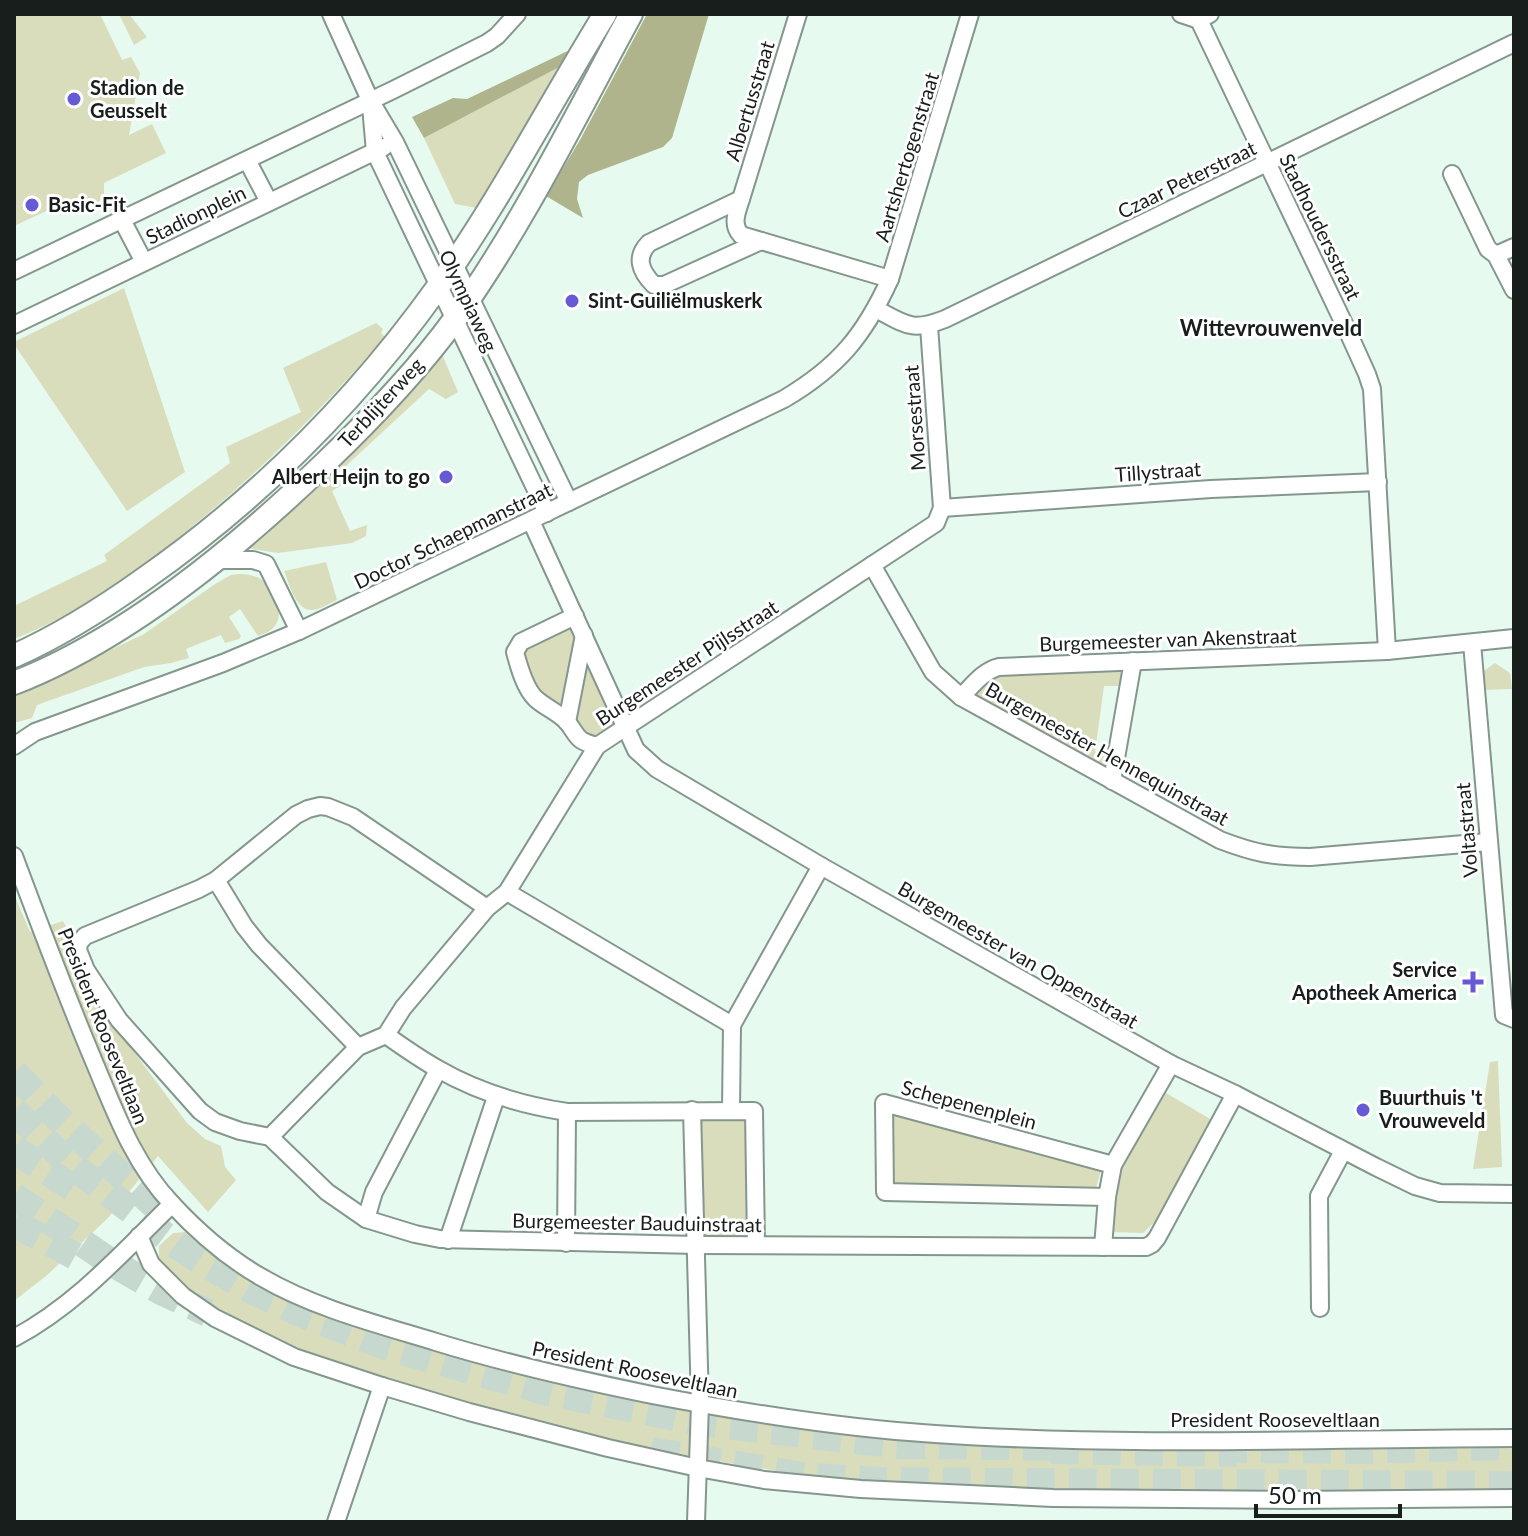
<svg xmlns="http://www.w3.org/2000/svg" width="1528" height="1536" viewBox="0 0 1528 1536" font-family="Lato,sans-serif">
  <rect width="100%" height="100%" fill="#e6faef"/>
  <g fill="#d9ddbc">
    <path d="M 14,14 L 100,14 L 122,60 L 131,57 L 140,73 L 129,135 L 152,124 L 166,153 L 104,183 L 104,197 L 95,206 L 82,207 L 72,199 L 14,226 Z"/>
    <path d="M 119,14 L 129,14 L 147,37 L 134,45 Z"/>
    <path d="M 565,64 L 477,208 L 455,204 L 424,138 Z"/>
    <path d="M 124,288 L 185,472 L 127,511 L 14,344 L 14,342 Z"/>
    <path d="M 376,323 L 383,329 L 381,333 L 385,337 C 324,407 261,471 189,529 C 132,576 83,611 14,639 L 14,606 L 107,561 L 104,555 L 230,463 L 226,447 L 301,412 L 283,368 Z"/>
    <path d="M 441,352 L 458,392 L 446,399 L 429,389 L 347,465 L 345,473 L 347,482 L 332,491 L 350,531 L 367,525 L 366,536 L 352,543 L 278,553 L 246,548 Z"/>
    <path d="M 326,562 L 337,600 C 330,603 321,609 313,610 C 296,612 289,583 284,571 Z"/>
    <path d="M 239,574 C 246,574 252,575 259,578 C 275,588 288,616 271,630 C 267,633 262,634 258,636 L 240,609 L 229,617 L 241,636 L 239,639 L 225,643 L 221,635 L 186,649 L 189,658 L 171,663 L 144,667 L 37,705 L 32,718 L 14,723 L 14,694 L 35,686 L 144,634 L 215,584 L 231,575 Z"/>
    <path d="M 573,622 L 622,725 L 597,740 L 583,737 L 537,693 L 520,653 L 527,643 Z"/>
    <path d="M 1495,663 L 1510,673 L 1512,689 L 1481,690 L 1480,674 Z"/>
    <path d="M 1123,669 L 1120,686 L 1104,686 L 1095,752 L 1108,755 L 1105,768 L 973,695 L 992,678 L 1000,674 Z"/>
    <path d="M 14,894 L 30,932 L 63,921 L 73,940 L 74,955 L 96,1001 L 187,1123 L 205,1139 L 221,1146 L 225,1167 L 236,1180 L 208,1212 L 158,1156 L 108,1218 L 46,1276 L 14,1301 Z"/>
    <path d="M 1498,1061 L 1502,1167 L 1473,1169 L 1490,1062 Z"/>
    <path d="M 1166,1093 L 1212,1120 L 1163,1214 L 1143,1233 L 1110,1232 L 1114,1190 L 1121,1164 Z"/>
    <path d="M 889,1111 L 1102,1167 L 1096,1188 L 888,1184 Z"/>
    <path d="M 696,1112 L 751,1114 L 753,1242 L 700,1242 Z"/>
    <path d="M 187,1232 L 262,1283 L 572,1385 L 924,1440 L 1514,1443 L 1514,1492 L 1164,1494 L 924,1487 L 803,1475 L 740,1465 L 591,1437 L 471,1407 L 289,1349 L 229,1321 L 186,1292 L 159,1261 L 159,1246 L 173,1233 Z"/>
  </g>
  <g fill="#afb48c">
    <path d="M 647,14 L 709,14 L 672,138 L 663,147 L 588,175 L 579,182 L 577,199 L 583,218 L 546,196 L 580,140 Z"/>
    <path d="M 574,48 L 565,64 L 424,138 L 412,117 L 453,98 L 467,99 Z"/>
  </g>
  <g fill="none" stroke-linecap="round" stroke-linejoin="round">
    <g stroke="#c7d9cf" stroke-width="28" stroke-dasharray="28 14" stroke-linecap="butt">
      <path d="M 14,1073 L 60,1120 L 169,1218"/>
      <path d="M 14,1111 L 70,1164 L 177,1245 L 206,1264 L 251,1290 L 305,1315 L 388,1347 L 548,1392 L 706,1423 L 899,1445 L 1069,1447"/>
      <path d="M 14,1149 L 82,1194"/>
      <path d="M 14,1196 L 109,1261 L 159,1290 L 208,1313"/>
      <path d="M 14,1223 L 75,1256"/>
      <path d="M 1219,1449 L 1359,1450 L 1514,1446"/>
      <path d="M 1051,1450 L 1237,1453"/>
      <path d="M 651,1451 L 803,1476 L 876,1481 L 1514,1485"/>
    </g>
    <g stroke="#85978d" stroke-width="20">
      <g id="street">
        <path d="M 331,14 L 370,100 L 395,142 L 569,502"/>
        <path d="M 798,14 L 741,199 C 737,212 731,224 741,235 L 890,279"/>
        <path d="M 1181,14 L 1199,20 L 1210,14"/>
        <path d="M 1199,20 L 1348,332 L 1367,374 L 1372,389 L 1387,651"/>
        <path d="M 371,106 L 375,152 L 547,513"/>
        <path d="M 247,160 L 269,202"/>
        <path d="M 1452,174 L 1488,249 L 1496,255 L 1514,290"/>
        <path d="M 741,199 L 649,243 C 635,257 640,271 654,285 L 664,285 L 761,241"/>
        <path d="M 122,220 L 144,262"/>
        <path d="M 1496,255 L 1514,247"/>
        <path d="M 14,271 L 393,90 L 487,43 L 497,36 L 517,14"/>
        <path d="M 876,309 C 906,325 912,332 945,319 L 1514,43"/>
        <path d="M 14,325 L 384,147"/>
        <path d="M 942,508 L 1211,489 L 1378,482"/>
        <path d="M 531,521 L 636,750 L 657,769 L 821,866 L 1171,1064 L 1235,1094 L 1376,1167 L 1415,1186 L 1440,1193 L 1514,1194"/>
        <path d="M 215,560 L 253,560 L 266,564 L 299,631"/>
        <path d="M 872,565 L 933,672 L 961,697 L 1220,840 C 1254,853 1273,857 1310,857 L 1488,842"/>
        <path d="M 575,616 L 521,642 L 515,652 C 519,667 525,689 536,699 C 546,708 560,713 568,723 C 580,739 576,740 597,746"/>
        <path d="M 1472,643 L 1504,1015 L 1514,1019"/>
        <path d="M 961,697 C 973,685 983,671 999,667 L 1387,651 L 1514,638"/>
        <path d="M 567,722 L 584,635"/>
        <path d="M 14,746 L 35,732 L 223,663 L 299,631 L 784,399 C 838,367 864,336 890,279 L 970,14"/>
        <path d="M 1112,781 L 1133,661"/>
        <path d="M 14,856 C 40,926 66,995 95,1064 C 116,1114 134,1164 172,1204 C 197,1231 228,1258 261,1277 C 314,1308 377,1324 436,1342 C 507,1364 579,1380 652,1395 C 746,1413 839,1428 935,1434 C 1127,1447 1321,1439 1514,1438"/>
        <path d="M 216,880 L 244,926 L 259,945 L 358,1047"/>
        <path d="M 507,892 L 732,1025"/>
        <path d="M 487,908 L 353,817 L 328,807 L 320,806 L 308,809 L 296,815 L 216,880 L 199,889 L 85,936 L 79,943 L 78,950 L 86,970 L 119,1020 L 200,1111 L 215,1122 L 240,1131 L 270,1137 L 327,1192 L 366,1219 L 415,1234 L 440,1239 L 696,1245 L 1146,1247 L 1152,1244 L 1157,1238 L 1235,1094"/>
        <path d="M 386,1035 C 403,1047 420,1059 438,1069 C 478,1092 521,1105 567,1112 L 754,1111 L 756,1245"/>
        <path d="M 692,1110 L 700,1404 L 696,1522"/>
        <path d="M 731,1110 L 732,1025 L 821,866"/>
        <path d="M 270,1137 L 358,1047 L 386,1035 L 403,1008 L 487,908 L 507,892 L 597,746 L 936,523 L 942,508 L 929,326"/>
        <path d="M 1107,1197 L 885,1192 L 884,1103 L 1113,1165"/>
        <path d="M 366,1219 L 374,1192 L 438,1070"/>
        <path d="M 139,1236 L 151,1264 L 183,1296 L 215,1318 L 294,1357 L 382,1386 L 469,1412 L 608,1448 L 698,1468 L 764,1480 L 861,1489 L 1053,1498 L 1292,1500 L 1514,1498"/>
        <path d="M 448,1240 L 496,1097"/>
        <path d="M 566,1243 L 567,1112"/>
        <path d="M 1103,1247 L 1107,1197 L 1113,1165 L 1171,1064"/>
        <path d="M 1320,1308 L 1319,1196 L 1343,1151"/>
        <path d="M 14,1338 C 76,1305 122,1253 172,1204"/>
        <path d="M 336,1522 L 382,1386"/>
      </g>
    </g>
    <g stroke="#85978d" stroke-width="26">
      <g id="secondary">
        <path d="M 14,656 C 61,635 102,609 144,579 C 257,500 357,400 438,287 C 500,200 549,105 605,14"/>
        <path d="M 14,683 C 127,639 238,547 325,463 C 371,419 417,371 455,319 C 523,224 575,117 631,14"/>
      </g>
    </g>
    <use href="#street" stroke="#fff" stroke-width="16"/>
    <use href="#secondary" stroke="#fff" stroke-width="22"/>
  </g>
  <g fill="#675bd5" stroke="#fff" stroke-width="3">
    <circle cx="74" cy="99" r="8"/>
    <circle cx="32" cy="205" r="8"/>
    <circle cx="572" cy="301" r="8"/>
    <circle cx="446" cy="477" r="8"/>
    <path d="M1469 970h8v8h8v8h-8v8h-8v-8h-8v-8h8z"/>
    <circle cx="1363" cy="1110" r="8"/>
  </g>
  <g text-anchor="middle" stroke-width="6" stroke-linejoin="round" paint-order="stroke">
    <g font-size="20" font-weight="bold" fill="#171e1b" stroke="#fff" text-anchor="start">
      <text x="90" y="95">Stadion de<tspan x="90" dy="23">Geusselt</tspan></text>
      <text x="48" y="212">Basic-Fit</text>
      <text x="588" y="308">Sint-Guiliëlmuskerk</text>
      <text x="430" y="484" text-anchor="end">Albert Heijn to go</text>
      <text x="1457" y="977" text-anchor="end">Service<tspan x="1457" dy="23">Apotheek America</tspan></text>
      <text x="1379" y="1105">Buurthuis 't<tspan x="1379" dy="23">Vrouweveld</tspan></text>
    </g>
    <g font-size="20" fill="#171e1b" stroke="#fff">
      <text transform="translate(750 101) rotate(-73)" y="7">Albertusstraat</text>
      <text transform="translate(907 157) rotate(-73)" y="7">Aartshertogenstraat</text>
      <text transform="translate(1187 180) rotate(-26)" y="7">Czaar Peterstraat</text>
      <text transform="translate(196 215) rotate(-26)" y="7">Stadionplein</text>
      <text transform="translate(1320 227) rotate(64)" y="7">Stadhoudersstraat</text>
      <text transform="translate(468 301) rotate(65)" y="7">Olympiaweg</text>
      <text transform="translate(381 403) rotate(-47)" y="7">Terblijterweg</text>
      <text transform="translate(915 418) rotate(-94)" y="7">Morsestraat</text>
      <text transform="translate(1158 472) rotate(-4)" y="7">Tillystraat</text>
      <text transform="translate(453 536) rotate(-26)" y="7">Doctor Schaepmanstraat</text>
      <text transform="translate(1168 640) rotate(-2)" y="7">Burgemeester van Akenstraat</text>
      <text transform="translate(687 663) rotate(-33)" y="7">Burgemeester Pijlsstraat</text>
      <text transform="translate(1107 754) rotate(29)" y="7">Burgemeester Hennequinstraat</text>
      <text transform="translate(1467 830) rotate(-95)" y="7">Voltastraat</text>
      <text transform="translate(1018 955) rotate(30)" y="7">Burgemeester van Oppenstraat</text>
      <text transform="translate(103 1026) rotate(68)" y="7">President Rooseveltlaan</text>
      <text transform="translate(969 1105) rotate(15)" y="7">Schepenenplein</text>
      <text transform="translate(637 1223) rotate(1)" y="7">Burgemeester Bauduinstraat</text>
      <text transform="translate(635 1370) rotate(12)" y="7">President Rooseveltlaan</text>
      <text x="1275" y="1427">President Rooseveltlaan</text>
    </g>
    <g font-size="22" font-weight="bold" fill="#171e1b" stroke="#fff">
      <text x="1271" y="336">Wittevrouwenveld</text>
    </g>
  </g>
  <rect width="1528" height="1536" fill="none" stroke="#171e1b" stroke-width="32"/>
  <path d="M1256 1504v12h144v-12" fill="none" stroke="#171e1b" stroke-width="4"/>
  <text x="1268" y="1504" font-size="24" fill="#171e1b" stroke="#ffffff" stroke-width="6" paint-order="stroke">50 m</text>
</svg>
